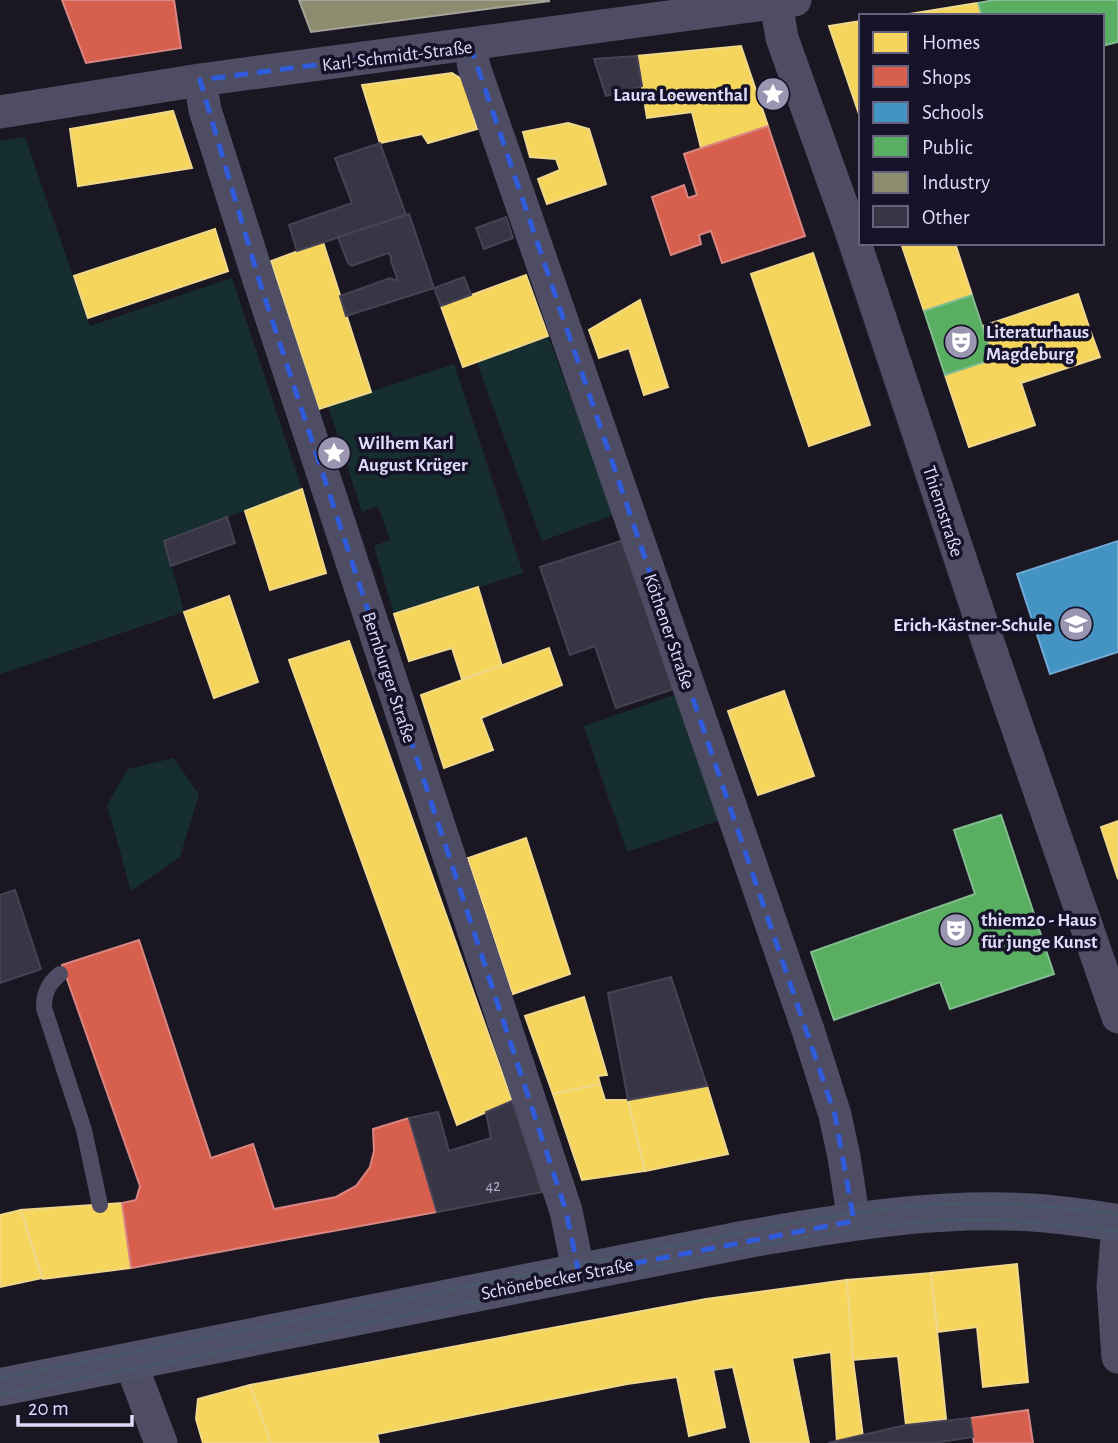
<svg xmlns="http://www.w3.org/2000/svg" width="1118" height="1443" viewBox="0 0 1118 1443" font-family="'Alegreya Sans',sans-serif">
  <rect width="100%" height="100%" fill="#1a1723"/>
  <g fill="#162e2f">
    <path d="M 25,137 L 90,326 L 232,278 L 302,489 L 165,541 L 184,612 L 0,674 L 0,141 Z"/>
    <path d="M 548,336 L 614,515 L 542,541 L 477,363 Z"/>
    <path d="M 454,364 L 523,573 L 394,614 L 374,546 L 390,540 L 378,506 L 362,512 L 328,406 Z"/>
    <path d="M 677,694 L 720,820 L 627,852 L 584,726 Z"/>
    <path d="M 173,758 L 199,794 L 180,857 L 131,891 L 107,805 L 128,769 Z"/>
  </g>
  <g fill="#f6d55c" stroke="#efd78c" stroke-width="2">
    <path d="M 978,3 L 982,16 L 897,16 Z"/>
    <path d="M 861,21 L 861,120 L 829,26 Z"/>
    <path d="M 741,46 L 768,126 L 701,148 L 692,112 L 647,118 L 637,56 Z"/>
    <path d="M 452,73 L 463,80 L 477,129 L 428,143 L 422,134 L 380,143 L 362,85 Z"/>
    <path d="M 173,111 L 192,168 L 78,186 L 70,129 Z"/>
    <path d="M 568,123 L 589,129 L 606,184 L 547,204 L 538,179 L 560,170 L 556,159 L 530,157 L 523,132 Z"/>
    <path d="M 215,229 L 228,271 L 88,318 L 74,276 Z"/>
    <path d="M 323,242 L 371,392 L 319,409 L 271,261 Z"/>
    <path d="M 901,243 L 955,243 L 972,295 L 924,311 Z"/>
    <path d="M 813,253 L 870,425 L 809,446 L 751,274 Z"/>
    <path d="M 526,275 L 548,336 L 463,367 L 441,306 Z"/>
    <path d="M 1078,294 L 1089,327 L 993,359 L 983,326 Z"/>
    <path d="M 640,300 L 668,387 L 644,395 L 629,348 L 599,358 L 589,330 Z"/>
    <path d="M 1089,327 L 1100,357 L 1021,383 L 1035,425 L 969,447 L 945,375 Z"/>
    <path d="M 302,489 L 326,573 L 270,590 L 245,511 Z"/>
    <path d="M 478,587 L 502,666 L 462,679 L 452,648 L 409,661 L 394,614 Z"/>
    <path d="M 229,596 L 258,682 L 214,698 L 184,612 Z"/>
    <path d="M 349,641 L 512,1101 L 457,1125 L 289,660 Z"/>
    <path d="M 549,648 L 562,685 L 481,718 L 493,750 L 444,768 L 421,695 Z"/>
    <path d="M 784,691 L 814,776 L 758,795 L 728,711 Z"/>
    <path d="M 1118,821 L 1118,879 L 1101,827 Z"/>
    <path d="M 526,838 L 570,974 L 513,994 L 468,858 Z"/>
    <path d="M 584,997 L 607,1075 L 598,1076 L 600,1084 L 553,1094 L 525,1016 Z"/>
    <path d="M 600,1084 L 605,1100 L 628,1100 L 645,1171 L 582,1180 L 553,1094 Z"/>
    <path d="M 707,1086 L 728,1154 L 645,1171 L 628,1100 Z"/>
    <path d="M 122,1203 L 131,1268 L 43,1279 L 21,1210 Z"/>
    <path d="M 21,1210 L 42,1278 L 0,1287 L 0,1215 Z"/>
    <path d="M 1017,1264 L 1028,1382 L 983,1387 L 977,1327 L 938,1332 L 931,1273 Z"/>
    <path d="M 931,1273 L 946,1419 L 906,1425 L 898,1356 L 853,1360 L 847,1280 Z"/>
    <path d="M 847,1280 L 853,1360 L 863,1437 L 837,1442 L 831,1352 L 792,1358 L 809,1443 L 751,1443 L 733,1367 L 713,1370 L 725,1427 L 689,1436 L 677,1377 L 627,1384 L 377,1434 L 379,1443 L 271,1443 L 250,1385 L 706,1299 Z"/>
    <path d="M 250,1385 L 271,1443 L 203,1443 L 196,1419 L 198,1399 Z"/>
  </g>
  <g fill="#d6604d" stroke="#d98582" stroke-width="2">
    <path d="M 62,0 L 174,0 L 181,48 L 86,63 Z"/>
    <path d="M 768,126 L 805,236 L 722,263 L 711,231 L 699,235 L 701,244 L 671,255 L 652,197 L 684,185 L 688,198 L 697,195 L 684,154 Z"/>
    <path d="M 139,940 L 211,1158 L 253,1144 L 274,1209 L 336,1197 L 356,1186 L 370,1167 L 374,1151 L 373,1129 L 409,1118 L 437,1212 L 131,1268 L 122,1203 L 136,1200 L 140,1186 L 62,965 Z"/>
    <path d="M 1028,1410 L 1033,1443 L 974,1443 L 970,1418 Z"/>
  </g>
  <path fill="#4393c3" stroke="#72a9d4" stroke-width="2" d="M 1118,541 L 1118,652 L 1050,674 L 1017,574 Z"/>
  <g fill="#5aae61" stroke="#82bc90" stroke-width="2">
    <path d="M 994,0 L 1118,0 L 1118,42 L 1102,46 L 1102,16 L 982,16 L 978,3 Z"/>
    <path d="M 972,295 L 993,359 L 945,375 L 924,311 Z"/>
    <path d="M 1001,815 L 1054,974 L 950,1009 L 940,982 L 834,1020 L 811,952 L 975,894 L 954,830 Z"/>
  </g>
  <path fill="#8c8c6e" stroke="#a5a499" stroke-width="2" d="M 299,0 L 549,0 L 549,1 L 311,32 Z"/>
  <g fill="#383544" stroke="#474256" stroke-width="2">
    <path d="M 637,56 L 642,86 L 606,96 L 594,59 Z"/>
    <path d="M 380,143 L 406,215 L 297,251 L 289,225 L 352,203 L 335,158 Z"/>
    <path d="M 409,214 L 434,288 L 346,316 L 340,296 L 390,278 L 398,281 L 391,261 L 391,256 L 388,253 L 352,266 L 348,263 L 338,237 Z"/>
    <path d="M 506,217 L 513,238 L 484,249 L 476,228 Z"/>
    <path d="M 464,277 L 471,295 L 441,306 L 434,288 Z"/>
    <path d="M 227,517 L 235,543 L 171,566 L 164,541 Z"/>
    <path d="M 624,540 L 673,689 L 616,708 L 595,646 L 570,655 L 540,567 Z"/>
    <path d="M 15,890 L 41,969 L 0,983 L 0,895 Z"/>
    <path d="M 671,977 L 707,1086 L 628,1100 L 608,993 Z"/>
    <path d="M 512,1101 L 542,1192 L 437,1212 L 409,1118 L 438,1112 L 449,1151 L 491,1138 L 486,1112 Z"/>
    <path d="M 970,1418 L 973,1437 L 934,1443 L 828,1443 L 906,1425 Z"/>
  </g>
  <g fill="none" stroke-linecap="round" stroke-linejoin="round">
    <path stroke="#4e4d64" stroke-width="16" d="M 60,974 C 48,984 44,993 44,1008 L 84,1130 L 100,1205"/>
    <g stroke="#4e4d64" stroke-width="33">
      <path d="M 776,3 L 782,38 L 850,228 L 993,657 L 1118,1017"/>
      <path d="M 470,45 L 474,67 L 808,1030 L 835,1115 L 844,1157 L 854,1221"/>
      <path d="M 200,80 L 205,110 L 259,280 L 566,1211 L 579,1274"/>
      <path d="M 0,112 L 200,80 L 795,0"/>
      <path d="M 1118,1225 L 1113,1286 L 1118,1357"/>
      <path d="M 130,1361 L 161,1443"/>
    </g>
    <path stroke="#515069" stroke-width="38" d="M 0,1387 L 748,1239 C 843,1222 941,1206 1039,1213 C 1065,1215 1092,1219 1118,1223"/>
    <g stroke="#485b6b" stroke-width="2">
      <path d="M 0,1378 L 770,1227 C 829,1217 887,1207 946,1204 C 1004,1202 1061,1207 1118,1214"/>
      <path d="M 0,1395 L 773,1243 C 847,1230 920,1218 996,1220 C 1036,1222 1077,1227 1118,1231"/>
    </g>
  </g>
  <path fill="none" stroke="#305cdc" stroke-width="5" stroke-dasharray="14 9" stroke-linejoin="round" d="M 470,45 L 835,1115 L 854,1221 L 579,1274 L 566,1211 L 259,280 L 200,80 Z"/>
  <defs>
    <g id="sight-disc" transform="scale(1.75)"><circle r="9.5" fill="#9a96b1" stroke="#161228"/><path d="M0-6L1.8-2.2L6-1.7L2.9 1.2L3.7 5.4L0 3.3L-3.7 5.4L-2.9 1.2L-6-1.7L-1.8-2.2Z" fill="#fff"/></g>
    <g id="theatre-disc" transform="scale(1.75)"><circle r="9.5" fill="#9a96b1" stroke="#161228"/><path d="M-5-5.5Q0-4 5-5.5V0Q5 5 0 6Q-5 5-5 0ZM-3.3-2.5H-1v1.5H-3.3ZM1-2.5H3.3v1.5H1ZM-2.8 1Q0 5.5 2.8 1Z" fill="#fff"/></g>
    <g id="school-disc" transform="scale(1.75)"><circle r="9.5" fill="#9a96b1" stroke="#161228"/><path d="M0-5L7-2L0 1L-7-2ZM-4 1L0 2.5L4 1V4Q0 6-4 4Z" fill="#fff"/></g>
  </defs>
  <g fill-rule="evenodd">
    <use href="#sight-disc" x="773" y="94"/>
    <use href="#theatre-disc" x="961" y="342"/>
    <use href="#sight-disc" x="334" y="453"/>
    <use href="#school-disc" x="1076" y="624"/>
    <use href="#theatre-disc" x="956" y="930"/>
  </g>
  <g text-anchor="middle" stroke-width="7" stroke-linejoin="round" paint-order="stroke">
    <g font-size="16" fill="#b5b2cf">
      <text x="493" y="1191">42</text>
    </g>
    <g font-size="19" fill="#dfdbfd" stroke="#161228">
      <text transform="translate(397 55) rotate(-7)" y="7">Karl-Schmidt-Straße</text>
      <text transform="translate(944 511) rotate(72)" y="7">Thiemstraße</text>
      <text transform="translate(670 631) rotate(71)" y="7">Köthener Straße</text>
      <text transform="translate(390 677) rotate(72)" y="7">Bernburger Straße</text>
      <text transform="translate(557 1278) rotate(-11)" y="7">Schönebecker Straße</text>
    </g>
    <g font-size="19" font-weight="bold" fill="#dfdbfd" stroke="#161228" text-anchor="start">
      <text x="748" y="101" text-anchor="end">Laura Loewenthal</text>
      <text x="986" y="338">Literaturhaus<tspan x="986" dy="22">Magdeburg</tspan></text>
      <text x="358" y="449">Wilhem Karl<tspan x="358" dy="22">August Krüger</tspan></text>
      <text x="1052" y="631" text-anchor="end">Erich-Kästner-Schule</text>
      <text x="981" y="926">thiem20 - Haus<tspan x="981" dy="22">für junge Kunst</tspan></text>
    </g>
  </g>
  <rect x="859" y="14" width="245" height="231" fill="#161228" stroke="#66627d" stroke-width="2"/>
  <rect x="873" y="32" width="35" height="21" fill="#f6d55c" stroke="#66627d" stroke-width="2"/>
  <text x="922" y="49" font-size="21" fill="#dfdbfd">Homes</text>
  <rect x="873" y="66" width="35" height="21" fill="#d6604d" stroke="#66627d" stroke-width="2"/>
  <text x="922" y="84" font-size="21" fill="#dfdbfd">Shops</text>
  <rect x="873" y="102" width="35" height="21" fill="#4393c3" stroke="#66627d" stroke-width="2"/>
  <text x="922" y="119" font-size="21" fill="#dfdbfd">Schools</text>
  <rect x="873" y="136" width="35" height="21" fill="#5aae61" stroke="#66627d" stroke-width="2"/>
  <text x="922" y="154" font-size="21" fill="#dfdbfd">Public</text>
  <rect x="873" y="172" width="35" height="21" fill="#8c8c6e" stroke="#66627d" stroke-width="2"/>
  <text x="922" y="189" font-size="21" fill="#dfdbfd">Industry</text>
  <rect x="873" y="206" width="35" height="21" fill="#383544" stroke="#66627d" stroke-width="2"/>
  <text x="922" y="224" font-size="21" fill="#dfdbfd">Other</text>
  <path d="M18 1415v10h114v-10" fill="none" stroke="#dfdbfd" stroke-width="3.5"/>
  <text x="28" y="1415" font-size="21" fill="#dfdbfd" stroke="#161228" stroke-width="5" paint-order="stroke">20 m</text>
</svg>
